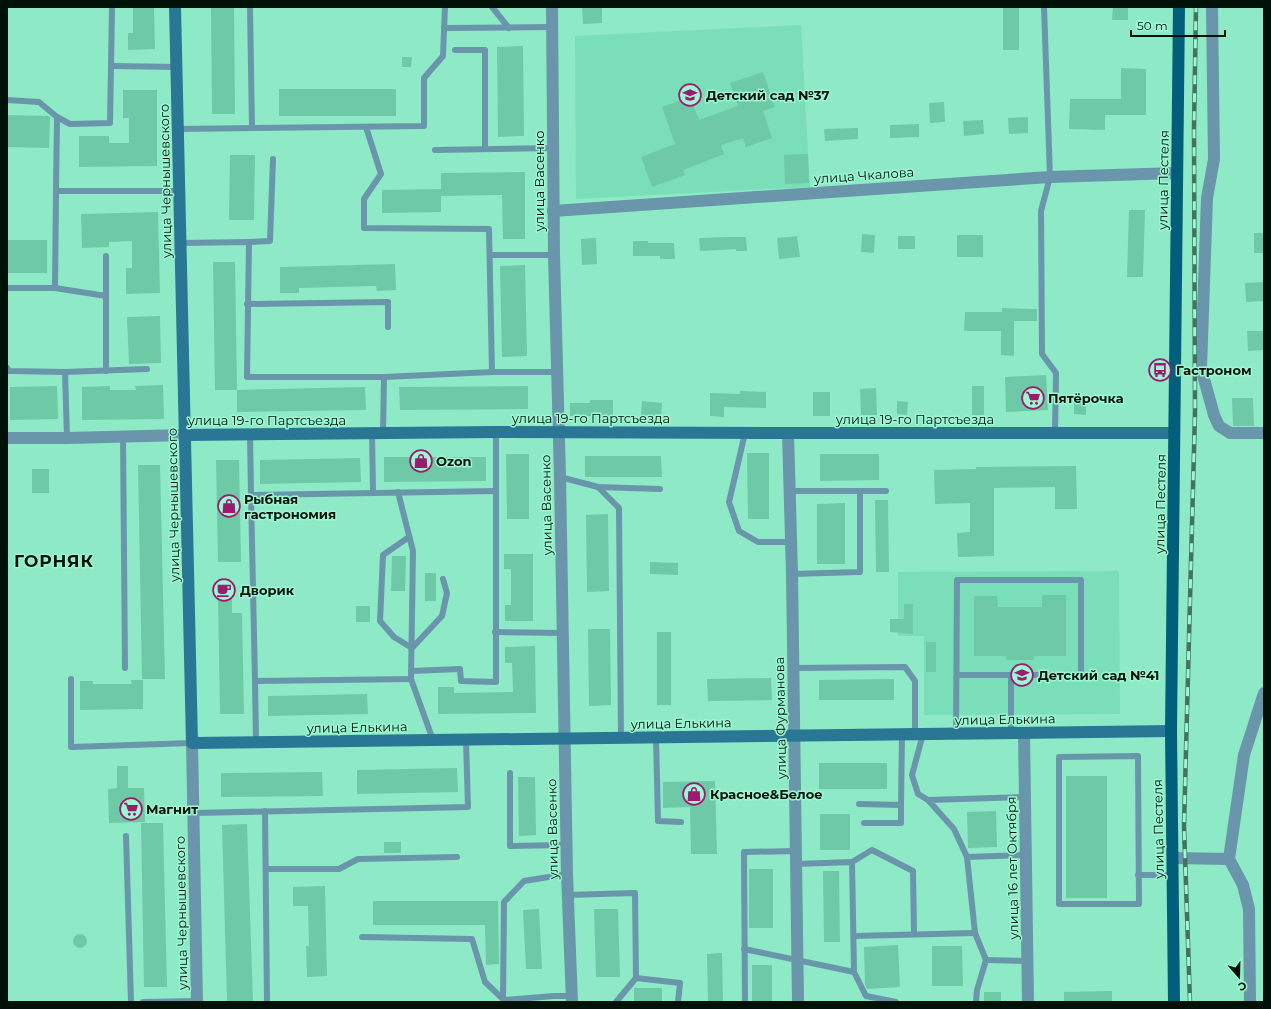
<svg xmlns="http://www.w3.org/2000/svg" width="1271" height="1009" viewBox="0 0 1271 1009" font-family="Montserrat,sans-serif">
  <rect width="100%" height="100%" fill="#8ee9c6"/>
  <g fill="#7adeb8">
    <path d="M 801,25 L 810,187 L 576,199 L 575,36 Z"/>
    <path d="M 1119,571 L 1120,714 L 924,715 L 924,636 L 898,636 L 898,572 Z"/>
  </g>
  <g fill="#6ec9a7">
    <path d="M 133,7 L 154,7 L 155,49 L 128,50 L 128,33 L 133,33 Z"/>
    <path d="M 211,7 L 234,7 L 235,114 L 212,114 Z"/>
    <path d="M 582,7 L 602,7 L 602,23 L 583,24 Z"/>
    <path d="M 1113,7 L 1128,7 L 1128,20 L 1112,20 Z"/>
    <rect x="1003" y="8" width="16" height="42"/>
    <path d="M 523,46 L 524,136 L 498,137 L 497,47 Z"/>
    <path d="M 402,57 L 412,57 L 411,67 L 402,67 Z"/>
    <path d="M 1121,68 L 1146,69 L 1146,115 L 1105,115 L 1105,130 L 1069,129 L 1070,99 L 1121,99 Z"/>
    <path d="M 763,72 L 775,107 L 763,111 L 772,138 L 746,147 L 743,138 L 721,145 L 724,154 L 683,170 L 685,175 L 652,187 L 641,157 L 675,144 L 662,107 L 690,97 L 699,120 L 738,106 L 730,83 Z"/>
    <rect x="279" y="89" width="117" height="27"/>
    <path d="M 123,90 L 157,90 L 157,166 L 79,167 L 79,136 L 109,136 L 109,143 L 129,143 L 129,118 L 123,118 Z"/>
    <path d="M 944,102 L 945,122 L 930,123 L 929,103 Z"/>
    <path d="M 7,115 L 48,116 L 50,117 L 49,148 L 7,147 Z"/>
    <path d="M 1028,117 L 1028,133 L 1009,134 L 1008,118 Z"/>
    <path d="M 983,120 L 984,134 L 964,136 L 963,121 Z"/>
    <path d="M 919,124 L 919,137 L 890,138 L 890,125 Z"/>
    <path d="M 858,128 L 858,139 L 825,141 L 824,129 Z"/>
    <path d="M 808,154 L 809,183 L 785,184 L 784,155 Z"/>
    <path d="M 230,155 L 255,155 L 254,220 L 229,220 Z"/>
    <path d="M 525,172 L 525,239 L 503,239 L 502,195 L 441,196 L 441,173 Z"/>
    <path d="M 441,189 L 441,212 L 382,213 L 382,190 Z"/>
    <path d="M 1129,210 L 1145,210 L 1143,277 L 1127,277 Z"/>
    <path d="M 158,212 L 160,293 L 126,294 L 126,268 L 132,268 L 132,241 L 109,242 L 109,247 L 82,248 L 81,214 Z"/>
    <rect x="1254" y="233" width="10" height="20"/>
    <path d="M 862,234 L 875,235 L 874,253 L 861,252 Z"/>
    <rect x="957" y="235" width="26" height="22"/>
    <path d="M 797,236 L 800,257 L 779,259 L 777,238 Z"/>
    <rect x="898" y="236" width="17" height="13"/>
    <path d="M 726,237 L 746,237 L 747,251 L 736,251 L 736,249 L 700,251 L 699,238 Z"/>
    <path d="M 596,238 L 597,264 L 582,265 L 581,239 Z"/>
    <rect x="7" y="240" width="40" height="33"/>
    <path d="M 633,241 L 648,241 L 648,243 L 674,243 L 675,259 L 660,259 L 660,256 L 633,256 Z"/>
    <path d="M 213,262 L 235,262 L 237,390 L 215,390 Z"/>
    <path d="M 395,264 L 396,290 L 377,291 L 376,286 L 299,288 L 299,293 L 280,293 L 280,267 Z"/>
    <path d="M 525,265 L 527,356 L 502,357 L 500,266 Z"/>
    <path d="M 1264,282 L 1264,301 L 1246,302 L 1245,283 Z"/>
    <path d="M 1002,308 L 1037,309 L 1037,321 L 1014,321 L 1014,356 L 1001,355 L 1001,331 L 964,331 L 965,312 L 1002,312 Z"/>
    <path d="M 160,316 L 161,363 L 129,364 L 127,317 Z"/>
    <path d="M 1247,331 L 1264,331 L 1264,350 L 1248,351 Z"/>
    <path d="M 1046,375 L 1048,410 L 1006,412 L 1005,377 Z"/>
    <path d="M 163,385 L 164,419 L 82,420 L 82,387 L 110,386 L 110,390 L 136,390 L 135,386 Z"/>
    <path d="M 57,386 L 58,419 L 10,420 L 10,387 Z"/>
    <path d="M 528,386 L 528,409 L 400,410 L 399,387 Z"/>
    <rect x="972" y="386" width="12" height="29"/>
    <path d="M 365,387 L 366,410 L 237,412 L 237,390 Z"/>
    <path d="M 876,388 L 877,415 L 861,415 L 860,389 Z"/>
    <path d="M 740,391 L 766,392 L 766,408 L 724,407 L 724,417 L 710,416 L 710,393 L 740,394 Z"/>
    <rect x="813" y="392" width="17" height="24"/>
    <path d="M 1074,398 L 1086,398 L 1086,415 L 1074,414 Z"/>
    <path d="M 1232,398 L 1253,398 L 1254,426 L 1233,426 Z"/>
    <path d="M 590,400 L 613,400 L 613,416 L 570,416 L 570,403 L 590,403 Z"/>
    <path d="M 642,401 L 662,403 L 661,417 L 641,415 Z"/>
    <path d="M 897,401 L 908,402 L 907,415 L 897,414 Z"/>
    <path d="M 747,453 L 769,453 L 769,519 L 748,519 Z"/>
    <path d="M 506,454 L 529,454 L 529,519 L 507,519 Z"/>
    <path d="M 820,454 L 879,454 L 879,480 L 820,481 Z"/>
    <path d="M 585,456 L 661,456 L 662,477 L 585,477 Z"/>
    <path d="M 384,457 L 486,457 L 486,481 L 384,482 Z"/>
    <path d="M 360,458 L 361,482 L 260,484 L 260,460 Z"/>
    <path d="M 216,460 L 239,460 L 241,562 L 218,562 Z"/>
    <path d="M 138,465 L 160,465 L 165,679 L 142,679 Z"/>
    <path d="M 1076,466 L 1077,509 L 1055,509 L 1055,487 L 994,488 L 994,556 L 958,557 L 957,533 L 970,532 L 970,503 L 935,504 L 934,470 L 976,469 L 976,467 Z"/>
    <rect x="32" y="469" width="17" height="24"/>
    <path d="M 875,500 L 888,500 L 889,572 L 876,572 Z"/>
    <path d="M 845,503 L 845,564 L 817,564 L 817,504 Z"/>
    <path d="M 608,514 L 609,591 L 587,592 L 586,515 Z"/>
    <path d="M 504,554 L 533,554 L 533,621 L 505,621 L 505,605 L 511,605 L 511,569 L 504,569 Z"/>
    <path d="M 392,556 L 406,556 L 405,591 L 391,591 Z"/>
    <path d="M 650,562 L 678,563 L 678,575 L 650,574 Z"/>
    <rect x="425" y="573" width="11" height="28"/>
    <path d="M 232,584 L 232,613 L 242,613 L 244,714 L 220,714 L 218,595 L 217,595 L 217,585 Z"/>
    <path d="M 1042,595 L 1066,595 L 1066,656 L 1034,656 L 1034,660 L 1006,660 L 1006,656 L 974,656 L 974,596 L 997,596 L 998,607 L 1042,607 Z"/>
    <path d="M 904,604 L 913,604 L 913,634 L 890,632 L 890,619 L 904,619 Z"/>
    <rect x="356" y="606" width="14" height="16"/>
    <path d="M 588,629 L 610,629 L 611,705 L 589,706 Z"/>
    <rect x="657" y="632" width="14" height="73"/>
    <rect x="926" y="642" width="10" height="30"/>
    <path d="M 535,646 L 536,713 L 438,714 L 438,687 L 454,687 L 454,693 L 513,692 L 512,663 L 505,663 L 505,647 Z"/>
    <path d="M 771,678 L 772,700 L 708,701 L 707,679 Z"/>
    <path d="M 894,679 L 894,700 L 819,700 L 819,680 Z"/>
    <path d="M 131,680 L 143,680 L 143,709 L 80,710 L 80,681 L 93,681 L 93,684 L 132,684 Z"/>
    <path d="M 367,694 L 368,714 L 268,716 L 268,696 Z"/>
    <rect x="819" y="763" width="68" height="26"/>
    <path d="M 117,766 L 128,766 L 128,788 L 144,788 L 145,822 L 109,823 L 108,789 L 117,788 Z"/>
    <path d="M 457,768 L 458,792 L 357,794 L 357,770 Z"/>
    <path d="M 322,772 L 323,796 L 221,797 L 221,773 Z"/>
    <rect x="1066" y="776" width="41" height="122"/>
    <path d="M 518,777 L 535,777 L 536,835 L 519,836 Z"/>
    <path d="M 715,781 L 717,854 L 691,854 L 690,807 L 663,808 L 663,782 Z"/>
    <path d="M 996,811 L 997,847 L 968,848 L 967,812 Z"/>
    <rect x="820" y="814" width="30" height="36"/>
    <path d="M 141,823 L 163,823 L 167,987 L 144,987 Z"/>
    <path d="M 247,824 L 253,1002 L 227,1002 L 222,825 Z"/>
    <rect x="384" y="842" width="17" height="11"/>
    <rect x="749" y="869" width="24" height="59"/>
    <path d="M 823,871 L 839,871 L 840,942 L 824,942 Z"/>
    <path d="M 325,886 L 327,976 L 307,977 L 306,946 L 309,946 L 308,906 L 293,906 L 293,887 Z"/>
    <path d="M 373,901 L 498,901 L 499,964 L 486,965 L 485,925 L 373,925 Z"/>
    <path d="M 539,909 L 542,969 L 526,969 L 523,910 Z"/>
    <path d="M 594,909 L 618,909 L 620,977 L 596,977 Z"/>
    <circle cx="80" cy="941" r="7"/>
    <path d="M 898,945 L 900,987 L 867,989 L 865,985 L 864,947 Z"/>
    <path d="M 932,946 L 962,946 L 963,986 L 932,986 Z"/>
    <path d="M 722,953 L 723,1002 L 708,1002 L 707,954 Z"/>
    <rect x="752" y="965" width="20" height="37"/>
    <rect x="634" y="988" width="28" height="14"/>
    <path d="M 1112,991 L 1112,1002 L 1064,1002 L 1064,992 Z"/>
    <rect x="984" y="992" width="17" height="10"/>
  </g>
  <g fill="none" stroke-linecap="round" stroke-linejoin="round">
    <g stroke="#6996ab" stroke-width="6">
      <path d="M 250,7 L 252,128"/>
      <path d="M 492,7 L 509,28"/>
      <path d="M 1044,7 L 1050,177 L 1041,211 L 1042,354 L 1056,373 L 1055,432"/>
      <path d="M 444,28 L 552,27"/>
      <path d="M 455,50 L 485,50 L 485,149"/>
      <path d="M 112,66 L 177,67"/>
      <path d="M 7,100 L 39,102 L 57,117 L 70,124 L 110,123 L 112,7"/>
      <path d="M 366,127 L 381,174 L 364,199 L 364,228 L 489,229 L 492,372"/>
      <path d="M 178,129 L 424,126 L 424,78 L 443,56 L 445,7"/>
      <path d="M 435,150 L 553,148"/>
      <path d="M 56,191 L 180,191"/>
      <path d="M 249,242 L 270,241 L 273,159"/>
      <path d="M 181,243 L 249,242 L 247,377 L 384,377 L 492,372 L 558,372"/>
      <path d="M 490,255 L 554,255"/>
      <path d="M 7,288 L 55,288 L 106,296"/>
      <path d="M 55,288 L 56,191 L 57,117"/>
      <path d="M 247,304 L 388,302 L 388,327"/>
      <path d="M 7,368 L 9,371 L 65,372 L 147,369"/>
      <path d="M 106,371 L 106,256"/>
      <path d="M 65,372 L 67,438"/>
      <path d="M 372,433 L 373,492"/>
      <path d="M 383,433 L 384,377"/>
      <path d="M 745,433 L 729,502 L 739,531 L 758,542 L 791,542"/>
      <path d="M 250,434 L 251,495 L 496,491"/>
      <path d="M 123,436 L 125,668"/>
      <path d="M 560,477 L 598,487 L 619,508 L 621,738"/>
      <path d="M 598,487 L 660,489"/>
      <path d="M 789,491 L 886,491"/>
      <path d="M 398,492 L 413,551 L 411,679 L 433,740"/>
      <path d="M 251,495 L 255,681 L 411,679"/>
      <path d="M 409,537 L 383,555 L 380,621 L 394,637 L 412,648 L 442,616 L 447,593 L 443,579"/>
      <path d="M 792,574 L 860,572 L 860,491"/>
      <path d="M 495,632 L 563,633"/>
      <path d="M 793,668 L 905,667 L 915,681 L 915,734"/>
      <path d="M 411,671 L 460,669 L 461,681 L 496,682 L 496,432"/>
      <path d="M 957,675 L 1011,675"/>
      <path d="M 71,679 L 71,747 L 192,743"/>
      <path d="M 255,681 L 256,742"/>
      <path d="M 923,734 L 912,775 L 918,794 L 928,800"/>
      <path d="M 956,734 L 957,580 L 1081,580 L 1081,675 L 1011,675 L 1011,733"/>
      <path d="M 656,737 L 658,821 L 681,822"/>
      <path d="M 1138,756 L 1139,904 L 1059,904 L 1059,757 Z"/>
      <path d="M 510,773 L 510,846 L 566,845"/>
      <path d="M 859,804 L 901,805 L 902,734"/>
      <path d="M 265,811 L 267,1002"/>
      <path d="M 193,813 L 468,807 L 466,740"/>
      <path d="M 864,823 L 901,823 L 901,805"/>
      <path d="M 126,836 L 131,1002"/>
      <path d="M 967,857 L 1026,855"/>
      <path d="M 852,862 L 872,850 L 913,871 L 914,934"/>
      <path d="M 796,864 L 852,862 L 854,972"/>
      <path d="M 266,869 L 339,869 L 358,859 L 457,857"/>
      <path d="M 1138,875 L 1173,875"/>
      <path d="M 567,895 L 635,893 L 636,978 L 616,1002"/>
      <path d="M 854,936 L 975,933"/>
      <path d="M 362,937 L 472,939 L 485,982 L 504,1000 L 554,996 L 572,996"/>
      <path d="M 744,949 L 854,972 L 866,996 L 896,1002"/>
      <path d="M 986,960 L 1027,961"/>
      <path d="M 636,978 L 680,983 L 678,1002"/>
      <path d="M 143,1002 L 197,1001"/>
      <path d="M 503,1002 L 504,902 L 524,881 L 567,874"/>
      <path d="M 745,1002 L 744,852 L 796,851"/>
      <path d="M 976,1002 L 977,990 L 986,960 L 975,933 L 967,857 L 954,829 L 928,800 L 1025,797"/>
    </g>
    <g stroke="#6996ab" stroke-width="12">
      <path d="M 552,7 L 554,255 L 560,477 L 567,874 L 572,1002"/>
      <path d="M 1212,7 L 1214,159 L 1207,198 L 1201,368 L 1214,415 L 1219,426 L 1230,433 L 1264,433"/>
      <path d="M 553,211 L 1050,177 L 1177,173"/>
      <path d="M 788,433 L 792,574 L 798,1002"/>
      <path d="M 7,438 L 67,438 L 185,435"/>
      <path d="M 1024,733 L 1028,1002"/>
      <path d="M 192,743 L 197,1002"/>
      <path d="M 1173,858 L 1229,859"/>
      <path d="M 1250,1002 L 1249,909 L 1243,885 L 1229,859 L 1244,755 L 1264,693"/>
    </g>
    <g stroke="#297795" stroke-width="12">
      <path d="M 175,7 L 192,743 L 1171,731"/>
      <path d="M 185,435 L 496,432 L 788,433 L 1174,433"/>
    </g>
    <path stroke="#025f7c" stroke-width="12" d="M 1174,1002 L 1171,731 L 1179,7"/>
    <g stroke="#41735e" stroke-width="4.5">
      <path id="rail" d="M 1190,1002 L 1184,826 L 1195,412 L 1194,127 L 1196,7"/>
    </g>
    <use href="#rail" stroke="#9cf7d3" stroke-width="3" stroke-dasharray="9" stroke-linecap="butt"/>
  </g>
  <defs>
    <g id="school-ring" transform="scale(1.15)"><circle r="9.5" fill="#9cf7d3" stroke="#9d1b6e" stroke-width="1.5"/><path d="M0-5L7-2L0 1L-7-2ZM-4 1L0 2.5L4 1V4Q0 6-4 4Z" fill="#9d1b6e"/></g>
    <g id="bus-ring" transform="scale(1.15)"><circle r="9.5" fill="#9cf7d3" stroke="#9d1b6e" stroke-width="1.5"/><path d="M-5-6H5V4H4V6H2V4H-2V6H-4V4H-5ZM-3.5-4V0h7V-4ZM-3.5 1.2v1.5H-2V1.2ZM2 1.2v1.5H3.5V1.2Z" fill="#9d1b6e"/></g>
    <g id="supermarket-ring" transform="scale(1.15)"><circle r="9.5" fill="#9cf7d3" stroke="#9d1b6e" stroke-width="1.5"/><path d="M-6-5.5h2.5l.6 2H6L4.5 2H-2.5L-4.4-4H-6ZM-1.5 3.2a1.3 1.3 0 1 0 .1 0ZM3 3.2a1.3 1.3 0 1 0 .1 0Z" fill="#9d1b6e"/></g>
    <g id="shop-ring" transform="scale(1.15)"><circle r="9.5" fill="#9cf7d3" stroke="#9d1b6e" stroke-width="1.5"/><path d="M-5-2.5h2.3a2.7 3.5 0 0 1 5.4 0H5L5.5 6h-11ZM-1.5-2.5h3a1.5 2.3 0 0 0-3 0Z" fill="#9d1b6e"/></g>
    <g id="cafe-ring" transform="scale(1.15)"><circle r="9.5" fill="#9cf7d3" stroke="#9d1b6e" stroke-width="1.5"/><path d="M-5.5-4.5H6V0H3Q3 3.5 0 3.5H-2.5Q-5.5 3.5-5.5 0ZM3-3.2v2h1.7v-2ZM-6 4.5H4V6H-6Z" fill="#9d1b6e"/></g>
  </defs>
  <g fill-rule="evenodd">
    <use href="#school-ring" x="690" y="95"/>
    <use href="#bus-ring" x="1160" y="370"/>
    <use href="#supermarket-ring" x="1033" y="398"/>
    <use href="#shop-ring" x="421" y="461"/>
    <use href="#shop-ring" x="229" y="506"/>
    <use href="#cafe-ring" x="224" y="590"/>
    <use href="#school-ring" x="1022" y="675"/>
    <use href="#shop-ring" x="694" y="794"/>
    <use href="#supermarket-ring" x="131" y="809"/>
  </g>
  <g text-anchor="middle" stroke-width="3" stroke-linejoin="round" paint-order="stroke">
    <g font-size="13" font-weight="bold" fill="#001108" stroke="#9cf7d3" text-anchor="start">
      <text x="706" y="100">Детский сад №37</text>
      <text x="1176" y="375">Гастроном</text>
      <text x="1048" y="403">Пятёрочка</text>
      <text x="436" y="466">Ozon</text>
      <text x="244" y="504">Рыбная<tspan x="244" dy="15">гастрономия</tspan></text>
      <text x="240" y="595">Дворик</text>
      <text x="1038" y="680">Детский сад №41</text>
      <text x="710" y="799">Красное&amp;Белое</text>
      <text x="146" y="814">Магнит</text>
    </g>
    <g font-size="13" fill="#001108" stroke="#9cf7d3">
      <text transform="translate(864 175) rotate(-4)" y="5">улица Чкалова</text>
      <text transform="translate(1163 180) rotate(-89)" y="5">улица Пестеля</text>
      <text transform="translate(165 181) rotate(-91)" y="5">улица Чернышевского</text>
      <text transform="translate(539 181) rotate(-90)" y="5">улица Васенко</text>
      <text x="591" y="423">улица 19-го Партсъезда</text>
      <text x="915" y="424">улица 19-го Партсъезда</text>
      <text x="267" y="425">улица 19-го Партсъезда</text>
      <text transform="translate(1160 504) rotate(-89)" y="5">улица Пестеля</text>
      <text transform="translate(173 505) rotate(-91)" y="5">улица Чернышевского</text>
      <text transform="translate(546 505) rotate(-91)" y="5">улица Васенко</text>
      <text transform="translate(780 718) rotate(-91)" y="5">улица Фурманова</text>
      <text transform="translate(1005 719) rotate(-1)" y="5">улица Елькина</text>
      <text transform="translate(681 723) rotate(-1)" y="5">улица Елькина</text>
      <text transform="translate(357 727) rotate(-1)" y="5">улица Елькина</text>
      <text transform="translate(552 829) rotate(-91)" y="5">улица Васенко</text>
      <text transform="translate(1158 829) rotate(-91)" y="5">улица Пестеля</text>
      <text transform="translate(1012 868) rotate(-91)" y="5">улица 16 лет Октября</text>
      <text transform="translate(181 913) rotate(-91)" y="5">улица Чернышевского</text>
    </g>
    <g font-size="17" font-weight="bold" letter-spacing="1" fill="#001108" stroke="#9cf7d3">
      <text x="54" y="567">ГОРНЯК</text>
    </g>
  </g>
  <rect width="1271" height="1009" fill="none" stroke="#001108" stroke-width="16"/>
  <g transform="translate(1239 977) rotate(160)" stroke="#9cf7d3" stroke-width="3" paint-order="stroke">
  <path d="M0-3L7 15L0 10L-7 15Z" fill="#001108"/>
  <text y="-6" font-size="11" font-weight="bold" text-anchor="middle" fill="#001108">С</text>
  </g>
  <path d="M1131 30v6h94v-6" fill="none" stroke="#001108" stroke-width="2"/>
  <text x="1137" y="30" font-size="12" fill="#001108" stroke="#9cf7d3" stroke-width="3" paint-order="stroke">50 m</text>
</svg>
